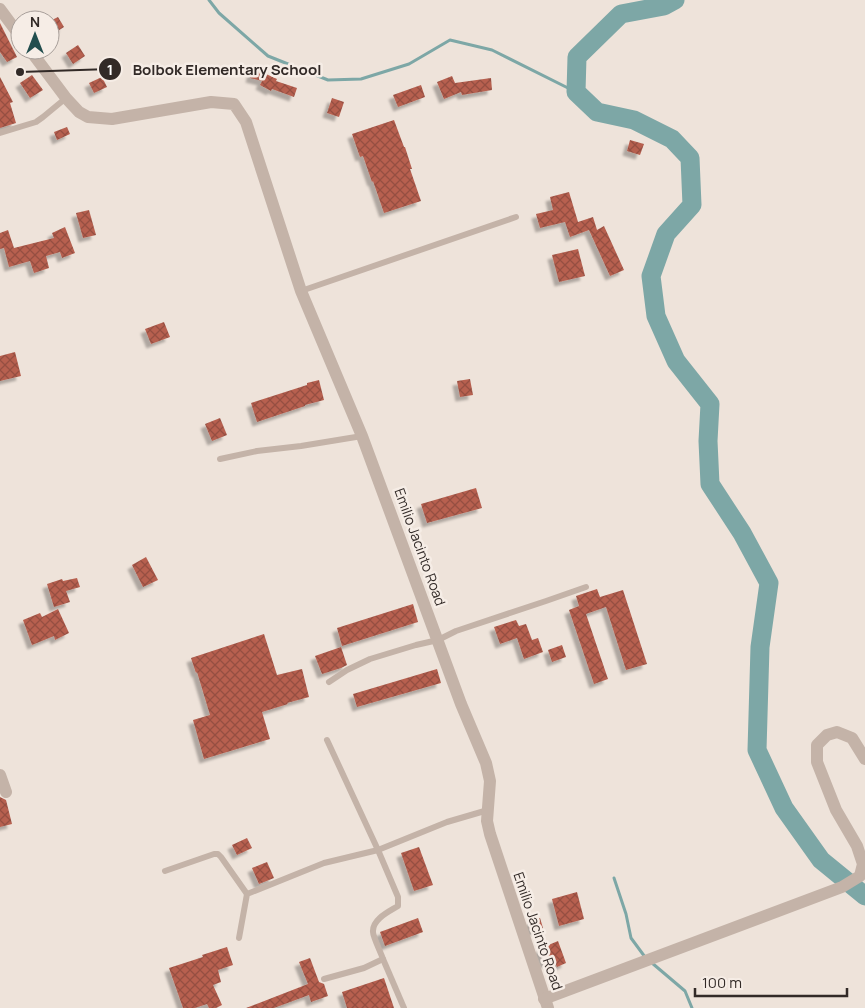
<svg xmlns="http://www.w3.org/2000/svg" width="865" height="1008" viewBox="0 0 865 1008" font-family="Manrope,sans-serif">
  <defs>
    <pattern id="building-cross-hatch" width="8" height="8" patternUnits="userSpaceOnUse" patternTransform="scale(1.25)"><rect width="8" height="8" fill="#b7604f"/><path d="M0 0l8 8M0 8l8-8" fill="none" stroke="#954f42"/></pattern>
    <filter id="shadow"><feDropShadow dx="-4.5" dy="4.5" stdDeviation="1" flood-color="#0004"/></filter>
  </defs>
  <rect width="100%" height="100%" fill="#eee3da"/>
  <g fill="none" stroke-linecap="round" stroke-linejoin="round">
    <g stroke="#7da7a6" stroke-width="3">
      <path d="M 209,0 L 219,13 L 268,56 L 328,80 L 361,79 L 409,64 L 450,40 L 492,50 L 576,92"/>
      <path d="M 614,878 L 626,914 L 631,938 L 645,957"/>
      <path d="M 652,963 L 685,991 L 692,1008"/>
    </g>
    <path stroke="#7da7a6" stroke-width="19" d="M 675,0 L 664,6 L 621,14 L 577,57 L 576,92 L 597,112 L 634,120 L 672,139 L 690,158 L 692,205 L 666,234 L 651,276 L 656,316 L 676,361 L 710,404 L 708,441 L 710,484 L 742,533 L 769,583 L 760,647 L 757,750 L 784,808 L 821,860 L 865,896"/>
  </g>
  <g fill="url(#building-cross-hatch)" filter="url(#shadow)">
    <path d="M 58,17 L 64,27 L 50,36 L 50,21 Z"/>
    <path d="M 0,23 L 17,57 L 7,62 L 0,52 Z"/>
    <path d="M 78,45 L 85,56 L 73,64 L 66,53 Z"/>
    <path d="M 253,68 L 277,79 L 276,81 L 297,88 L 294,97 L 272,89 L 271,91 L 260,85 L 262,81 L 250,78 Z"/>
    <path d="M 32,75 L 43,90 L 30,98 L 20,83 Z"/>
    <path d="M 452,76 L 455,83 L 491,78 L 492,90 L 462,95 L 461,92 L 444,99 L 437,82 Z"/>
    <path d="M 0,77 L 13,102 L 10,103 L 16,123 L 0,128 Z"/>
    <path d="M 102,77 L 107,87 L 94,93 L 89,83 Z"/>
    <path d="M 421,85 L 425,97 L 398,107 L 393,95 Z"/>
    <path d="M 332,98 L 344,102 L 339,117 L 327,113 Z"/>
    <path d="M 394,120 L 404,147 L 405,147 L 412,169 L 410,169 L 421,201 L 384,213 L 373,181 L 372,182 L 363,156 L 360,157 L 352,134 Z"/>
    <path d="M 67,127 L 70,134 L 57,140 L 54,132 Z"/>
    <path d="M 630,140 L 644,144 L 640,155 L 627,151 Z"/>
    <path d="M 569,192 L 578,222 L 593,217 L 597,230 L 604,226 L 624,270 L 610,276 L 589,230 L 570,237 L 565,222 L 540,228 L 536,214 L 553,210 L 550,197 Z"/>
    <path d="M 89,210 L 96,235 L 83,238 L 76,213 Z"/>
    <path d="M 65,227 L 75,253 L 62,258 L 60,252 L 46,256 L 49,268 L 34,273 L 30,261 L 9,267 L 4,248 L 0,249 L 0,233 L 8,230 L 14,248 L 54,238 L 52,233 Z"/>
    <path d="M 578,249 L 585,276 L 559,282 L 552,255 Z"/>
    <path d="M 164,322 L 170,337 L 151,344 L 145,329 Z"/>
    <path d="M 15,352 L 21,376 L 0,381 L 0,356 Z"/>
    <path d="M 470,379 L 473,395 L 460,397 L 457,381 Z"/>
    <path d="M 319,380 L 324,400 L 305,405 L 305,406 L 257,422 L 251,403 L 307,385 L 307,383 Z"/>
    <path d="M 220,418 L 227,435 L 212,441 L 205,424 Z"/>
    <path d="M 476,488 L 482,508 L 427,523 L 421,504 Z"/>
    <path d="M 146,557 L 158,580 L 143,587 L 132,565 Z"/>
    <path d="M 77,578 L 80,587 L 66,591 L 70,602 L 54,607 L 47,584 L 62,579 L 63,581 Z"/>
    <path d="M 597,589 L 600,597 L 623,590 L 647,664 L 626,670 L 606,607 L 586,614 L 608,679 L 594,684 L 569,610 L 579,606 L 576,596 Z"/>
    <path d="M 413,604 L 418,622 L 342,646 L 337,628 Z"/>
    <path d="M 58,609 L 69,633 L 55,640 L 54,636 L 32,645 L 23,620 L 40,613 L 42,617 Z"/>
    <path d="M 516,620 L 519,626 L 526,624 L 532,640 L 538,638 L 543,652 L 524,659 L 517,638 L 500,644 L 494,627 Z"/>
    <path d="M 264,634 L 277,675 L 302,669 L 309,697 L 287,703 L 288,704 L 262,712 L 270,739 L 204,759 L 193,720 L 210,715 L 197,672 L 196,673 L 191,658 Z"/>
    <path d="M 562,645 L 566,657 L 552,662 L 548,650 Z"/>
    <path d="M 341,647 L 347,665 L 341,668 L 322,674 L 315,656 Z"/>
    <path d="M 437,669 L 441,683 L 357,707 L 353,694 Z"/>
    <path d="M 0,797 L 6,800 L 12,824 L 0,827 Z"/>
    <path d="M 247,838 L 252,848 L 237,855 L 232,845 Z"/>
    <path d="M 419,847 L 433,885 L 414,891 L 401,853 Z"/>
    <path d="M 267,862 L 274,878 L 259,884 L 252,868 Z"/>
    <path d="M 577,892 L 584,919 L 559,926 L 552,899 Z"/>
    <path d="M 418,918 L 423,932 L 385,946 L 380,932 Z"/>
    <path d="M 540,918 L 543,928 L 531,932 L 528,922 Z"/>
    <path d="M 558,941 L 566,963 L 557,967 L 554,960 L 545,964 L 539,949 Z"/>
    <path d="M 227,947 L 233,965 L 218,970 L 221,982 L 213,985 L 222,1005 L 216,1008 L 209,1008 L 207,1004 L 195,1008 L 183,1008 L 169,968 L 203,957 L 202,955 Z"/>
    <path d="M 310,958 L 319,982 L 324,984 L 328,996 L 311,1002 L 309,995 L 274,1008 L 246,1008 L 308,984 L 299,962 Z"/>
    <path d="M 384,978 L 394,1008 L 347,1008 L 342,992 Z"/>
  </g>
  <g fill="none" stroke-linecap="round" stroke-linejoin="round">
    <g stroke="#c4b3a8" stroke-width="6">
      <path d="M 0,133 L 36,122 L 43,117 L 66,98"/>
      <path d="M 301,291 L 516,217"/>
      <path d="M 220,459 L 257,451 L 301,446 L 362,436"/>
      <path d="M 329,682 L 347,670 L 370,659 L 416,645 L 438,640 L 456,631 L 546,601 L 586,587"/>
      <path d="M 165,871 L 214,854 L 218,854 L 221,857 L 247,894"/>
      <path d="M 239,938 L 247,894 L 324,863 L 378,850 L 447,822 L 488,810"/>
      <path d="M 383,959 L 404,1008"/>
      <path d="M 324,979 L 364,968 L 383,959 C 381,953 373,937 373,932 C 372,919 390,911 398,906 L 398,897 L 378,850 L 327,740"/>
    </g>
    <g stroke="#c4b3a8" stroke-width="12">
      <path d="M 0,9 L 20,36"/>
      <path d="M 30,50 L 66,98 L 79,112 L 88,117 L 112,119 L 211,102 L 234,104 L 246,122 L 301,291 L 362,436 L 461,704 L 486,763 L 490,781 L 487,821 L 490,834 L 548,1008"/>
      <path d="M 0,775 L 6,792"/>
      <path d="M 544,999 L 842,887 L 860,876 L 863,864 L 857,846 L 836,810 L 817,762 L 817,745 L 827,735 L 837,732 L 852,738 L 865,759"/>
    </g>
  </g>
  <g text-anchor="middle" stroke-width="5" stroke-linejoin="round" paint-order="stroke">
    <g font-size="14" fill="#322a27" stroke="#f6ede6">
      <text transform="translate(420 547) rotate(70)" y="5">Emilio Jacinto Road</text>
      <text transform="translate(538 931) rotate(71)" y="5">Emilio Jacinto Road</text>
    </g>
  </g>
  <path fill="none" stroke="#322a27" stroke-width="2" d="M20 72L110 69"/>
  <g fill="#322a27" stroke="#f6ede6" stroke-width="2">
    <circle cx="20" cy="72" r="5"/>
    <circle cx="110" cy="69" r="12"/>
  </g>
  <g font-size="15" text-anchor="middle" font-weight="bold" fill="#fff">
    <text x="110" y="75">1</text>
  </g>
  <g font-size="15" text-anchor="middle" font-weight="bold" fill="#322a27" stroke="#f6ede6" stroke-width="5" stroke-linejoin="round" paint-order="stroke">
    <text x="227" y="75">Bolbok Elementary School</text>
  </g>
  <g transform="translate(35 35)"><circle r="24" fill="#f6ede6" stroke="#a89f9a"/>
  <path d="M0-4L9 19L0 12L-9 19Z" fill="#224e4e"/>
  <text y="-8" font-size="14" font-weight="bold" text-anchor="middle" fill="#322a27">N</text>
  </g>
  <path d="M695 988v8h152v-8" fill="none" stroke="#322a27" stroke-width="2.5"/>
  <text x="702" y="988" font-size="15" fill="#322a27" stroke="#f6ede6" stroke-width="4" paint-order="stroke">100 m</text>
</svg>
